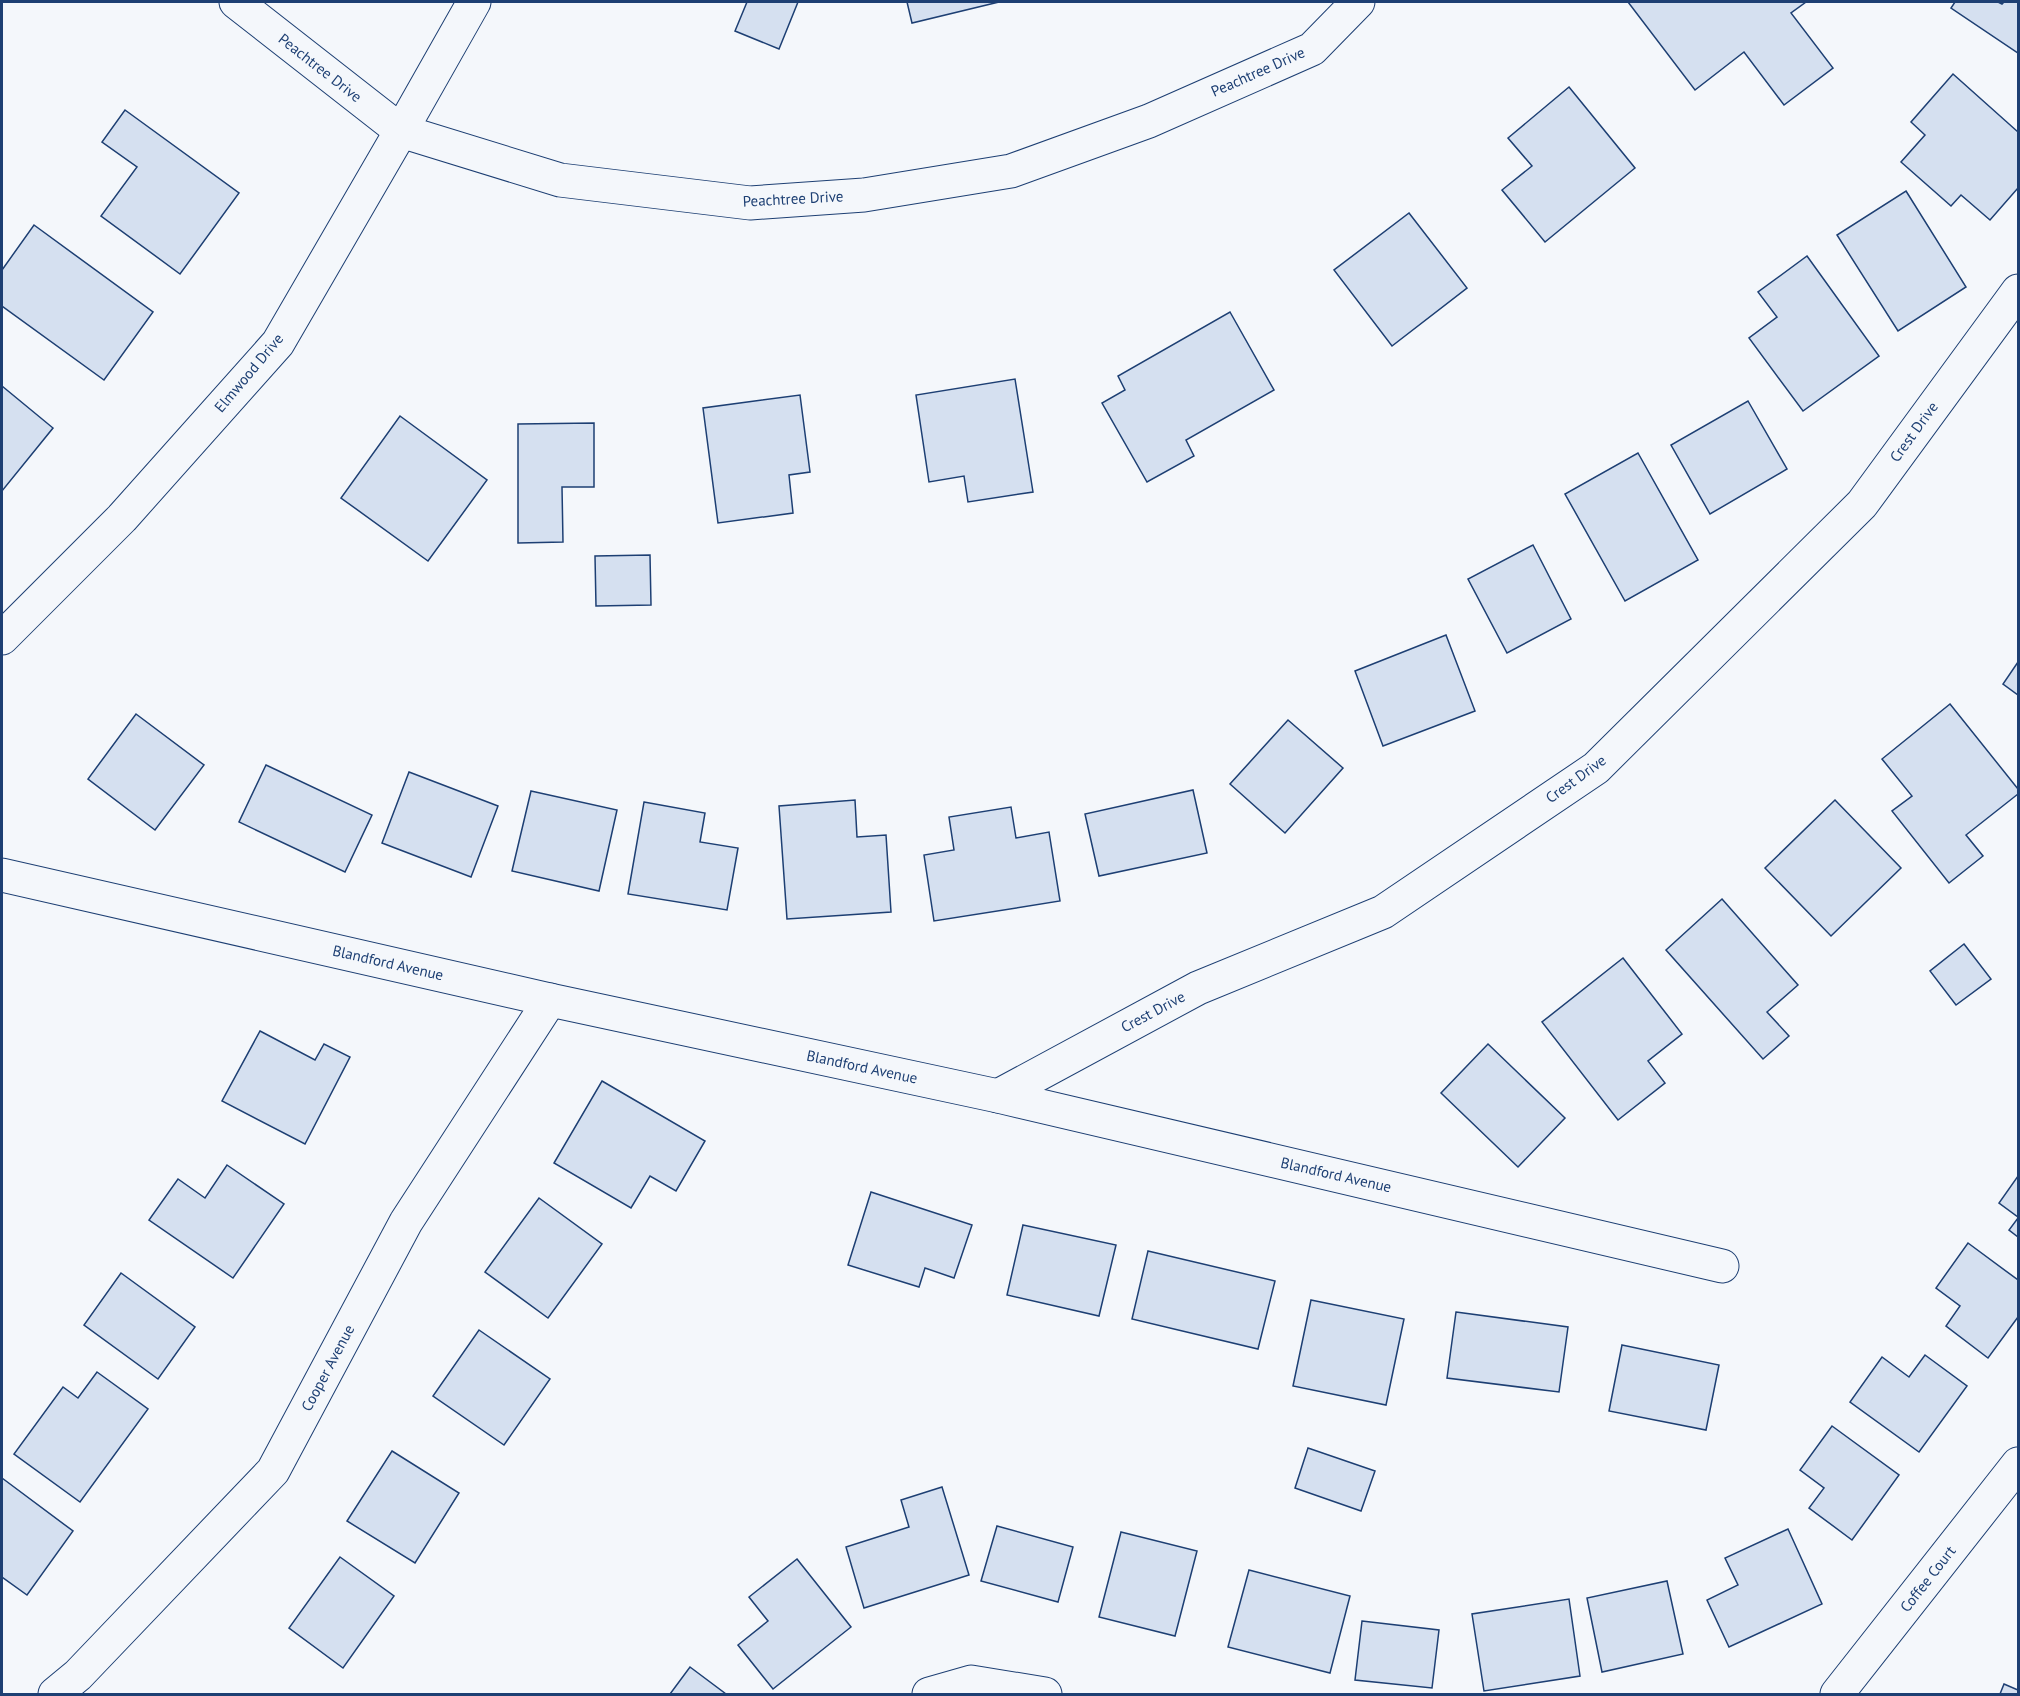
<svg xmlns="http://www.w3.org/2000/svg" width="2020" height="1696" viewBox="0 0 2020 1696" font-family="'PT Sans',sans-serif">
  <rect width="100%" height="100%" fill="#f4f7fb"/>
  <g fill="#d5e0f0" stroke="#1d3f73" stroke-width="1.5">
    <path d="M 747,2 L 798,2 L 779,49 L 735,31 Z"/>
    <path d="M 907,2 L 999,2 L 912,23 Z"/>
    <path d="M 1628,2 L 1806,2 L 1791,13 L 1833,68 L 1784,105 L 1744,52 L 1695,90 Z"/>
    <path d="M 1955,2 L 1998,2 L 2002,4 L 2004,2 L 2018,2 L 2018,53 L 1951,8 Z"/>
    <path d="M 1953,74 L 2018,132 L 2018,188 L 1990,220 L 1961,195 L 1951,206 L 1901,162 L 1925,135 L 1911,122 Z"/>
    <path d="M 1569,87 L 1635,168 L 1545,242 L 1502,190 L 1532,166 L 1508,138 Z"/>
    <path d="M 125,110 L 239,193 L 180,274 L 101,216 L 137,167 L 102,142 Z"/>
    <path d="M 1906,191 L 1966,287 L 1898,331 L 1837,235 Z"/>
    <path d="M 1409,213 L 1467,288 L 1392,346 L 1334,270 Z"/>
    <path d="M 34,225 L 153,312 L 104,380 L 2,306 L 2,270 Z"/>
    <path d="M 1807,256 L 1879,356 L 1803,411 L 1749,338 L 1777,317 L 1758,292 Z"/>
    <path d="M 1230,312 L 1274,390 L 1186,440 L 1194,456 L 1147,482 L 1102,403 L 1125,390 L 1118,376 Z"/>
    <path d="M 1015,379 L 1033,492 L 968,502 L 964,476 L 929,482 L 916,395 Z"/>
    <path d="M 2,386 L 53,428 L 2,491 Z"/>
    <path d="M 800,395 L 810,472 L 789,475 L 793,513 L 718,523 L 703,408 Z"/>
    <path d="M 1748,401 L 1787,469 L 1710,514 L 1671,445 Z"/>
    <path d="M 400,416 L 487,480 L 428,561 L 341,498 Z"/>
    <path d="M 594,423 L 594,487 L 562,487 L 563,542 L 518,543 L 518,424 Z"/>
    <path d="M 1638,453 L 1698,560 L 1625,601 L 1565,494 Z"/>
    <path d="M 1533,545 L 1571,619 L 1507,653 L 1468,579 Z"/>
    <path d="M 650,555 L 651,605 L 596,606 L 595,556 Z"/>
    <path d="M 1446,635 L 1475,711 L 1383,746 L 1355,671 Z"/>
    <path d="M 2018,662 L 2018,695 L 2003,684 Z"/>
    <path d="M 1950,704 L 2018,789 L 2018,794 L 1966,835 L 1983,856 L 1949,883 L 1892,811 L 1912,796 L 1882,759 Z"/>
    <path d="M 136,714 L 204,765 L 155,830 L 88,779 Z"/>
    <path d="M 1288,720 L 1343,768 L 1285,833 L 1230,784 Z"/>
    <path d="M 266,765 L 372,815 L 345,872 L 239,822 Z"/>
    <path d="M 409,772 L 498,806 L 471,877 L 382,843 Z"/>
    <path d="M 1193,790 L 1207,853 L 1099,876 L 1085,814 Z"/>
    <path d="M 531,791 L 617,810 L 599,891 L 512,871 Z"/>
    <path d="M 855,800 L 857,837 L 886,835 L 891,912 L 787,919 L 779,806 Z"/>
    <path d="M 1835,800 L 1901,868 L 1831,936 L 1765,868 Z"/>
    <path d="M 644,802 L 705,813 L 700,842 L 738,848 L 727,910 L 628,894 Z"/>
    <path d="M 1011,807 L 1016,838 L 1049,832 L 1060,901 L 934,921 L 924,855 L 954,850 L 949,817 Z"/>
    <path d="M 1722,899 L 1798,985 L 1767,1012 L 1789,1036 L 1763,1059 L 1666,950 Z"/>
    <path d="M 1964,944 L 1991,979 L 1956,1005 L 1930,971 Z"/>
    <path d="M 1623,958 L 1682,1034 L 1648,1061 L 1665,1083 L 1618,1120 L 1542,1022 Z"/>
    <path d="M 260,1031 L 315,1060 L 324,1044 L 350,1057 L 305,1144 L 222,1101 Z"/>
    <path d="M 1488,1044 L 1565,1118 L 1518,1167 L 1441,1093 Z"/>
    <path d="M 602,1081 L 705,1141 L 676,1191 L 650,1176 L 631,1208 L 554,1163 Z"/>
    <path d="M 227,1165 L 284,1204 L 233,1278 L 149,1220 L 178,1179 L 205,1198 Z"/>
    <path d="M 2018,1176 L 2018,1217 L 1999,1203 Z"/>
    <path d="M 871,1192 L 972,1225 L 954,1278 L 925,1268 L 919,1287 L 848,1265 Z"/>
    <path d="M 539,1198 L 602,1244 L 548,1318 L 485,1272 Z"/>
    <path d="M 2018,1218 L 2018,1237 L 2009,1230 Z"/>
    <path d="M 1023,1225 L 1116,1245 L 1099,1316 L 1007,1295 Z"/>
    <path d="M 1968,1243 L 2018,1280 L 2018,1317 L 1988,1358 L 1946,1326 L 1960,1306 L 1936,1288 Z"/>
    <path d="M 1148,1251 L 1275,1281 L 1258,1349 L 1132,1319 Z"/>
    <path d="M 121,1273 L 195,1327 L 158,1379 L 84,1325 Z"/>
    <path d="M 1311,1300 L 1404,1319 L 1386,1405 L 1293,1386 Z"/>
    <path d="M 1456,1312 L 1568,1327 L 1559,1392 L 1447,1378 Z"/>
    <path d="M 479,1330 L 550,1379 L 504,1445 L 433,1396 Z"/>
    <path d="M 1622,1345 L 1719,1365 L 1706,1430 L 1609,1411 Z"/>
    <path d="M 1925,1355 L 1967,1386 L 1919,1452 L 1850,1402 L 1882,1357 L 1909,1377 Z"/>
    <path d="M 97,1372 L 148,1409 L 80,1502 L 14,1454 L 63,1387 L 78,1398 Z"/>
    <path d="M 1832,1426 L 1899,1475 L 1852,1540 L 1809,1508 L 1824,1488 L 1800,1470 Z"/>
    <path d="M 1308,1448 L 1375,1471 L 1361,1511 L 1295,1488 Z"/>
    <path d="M 392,1451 L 459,1493 L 415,1563 L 347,1521 Z"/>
    <path d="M 2,1478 L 73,1531 L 27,1595 L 2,1577 Z"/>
    <path d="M 942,1487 L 969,1575 L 864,1608 L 846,1547 L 909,1527 L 901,1500 Z"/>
    <path d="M 997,1526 L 1073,1547 L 1058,1602 L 981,1581 Z"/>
    <path d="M 1788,1529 L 1822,1604 L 1729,1647 L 1707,1600 L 1738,1585 L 1725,1558 Z"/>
    <path d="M 1121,1532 L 1197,1551 L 1175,1636 L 1099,1617 Z"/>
    <path d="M 340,1557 L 394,1596 L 343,1668 L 289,1628 Z"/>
    <path d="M 797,1559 L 851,1627 L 773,1689 L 738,1645 L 768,1621 L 749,1597 Z"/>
    <path d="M 1249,1570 L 1350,1596 L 1330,1673 L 1228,1647 Z"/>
    <path d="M 1667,1581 L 1683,1654 L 1602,1672 L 1587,1598 Z"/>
    <path d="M 1569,1599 L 1580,1676 L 1484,1691 L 1472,1614 Z"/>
    <path d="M 1362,1621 L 1439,1630 L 1432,1688 L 1355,1680 Z"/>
    <path d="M 690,1667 L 726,1694 L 670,1694 Z"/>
    <path d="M 2004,1684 L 2018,1690 L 2018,1694 L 2000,1694 Z"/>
  </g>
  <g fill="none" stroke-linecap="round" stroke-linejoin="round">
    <g stroke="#1d3f73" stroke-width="35">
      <g id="street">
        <path d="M 236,2 L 401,131 L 560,180 L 750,203 L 864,195 L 1011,171 L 1149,121 L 1312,49 L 1358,2"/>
        <path d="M 2,638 L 122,518 L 278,343 L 401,131 L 474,2"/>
        <path d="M 2,875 L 550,1000 L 998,1096 L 1722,1266"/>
        <path d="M 998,1096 L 1198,988 L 1383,912 L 1596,768 L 1862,504 L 2018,291"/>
        <path d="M 55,1694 L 78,1675 L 273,1471 L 406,1222 L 550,1000"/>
        <path d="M 929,1694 L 971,1682 L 1045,1694"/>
        <path d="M 1837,1694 L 2018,1464"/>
      </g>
    </g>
    <use href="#street" stroke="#f4f7fb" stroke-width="33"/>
  </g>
  <g text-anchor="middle" stroke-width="4.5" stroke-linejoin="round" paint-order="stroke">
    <g font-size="15" fill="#1d3f73" stroke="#f4f7fb">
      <text transform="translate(320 68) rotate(38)" y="5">Peachtree Drive</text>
      <text transform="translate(1258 72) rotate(-24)" y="5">Peachtree Drive</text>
      <text transform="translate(793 199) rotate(-3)" y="5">Peachtree Drive</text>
      <text transform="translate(249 373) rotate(-50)" y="5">Elmwood Drive</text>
      <text transform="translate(1914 432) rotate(-54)" y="5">Crest Drive</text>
      <text transform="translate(1576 779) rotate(-36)" y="5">Crest Drive</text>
      <text transform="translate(388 963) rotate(13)" y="5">Blandford Avenue</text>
      <text transform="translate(1153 1012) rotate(-28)" y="5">Crest Drive</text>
      <text transform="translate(862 1067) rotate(12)" y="5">Blandford Avenue</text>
      <text transform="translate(1336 1175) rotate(13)" y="5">Blandford Avenue</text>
      <text transform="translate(328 1368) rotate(-62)" y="5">Cooper Avenue</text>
      <text transform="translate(1928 1579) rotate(-52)" y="5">Coffee Court</text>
    </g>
  </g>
  <rect width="2020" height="1696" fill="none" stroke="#1d3f73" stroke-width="6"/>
</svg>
